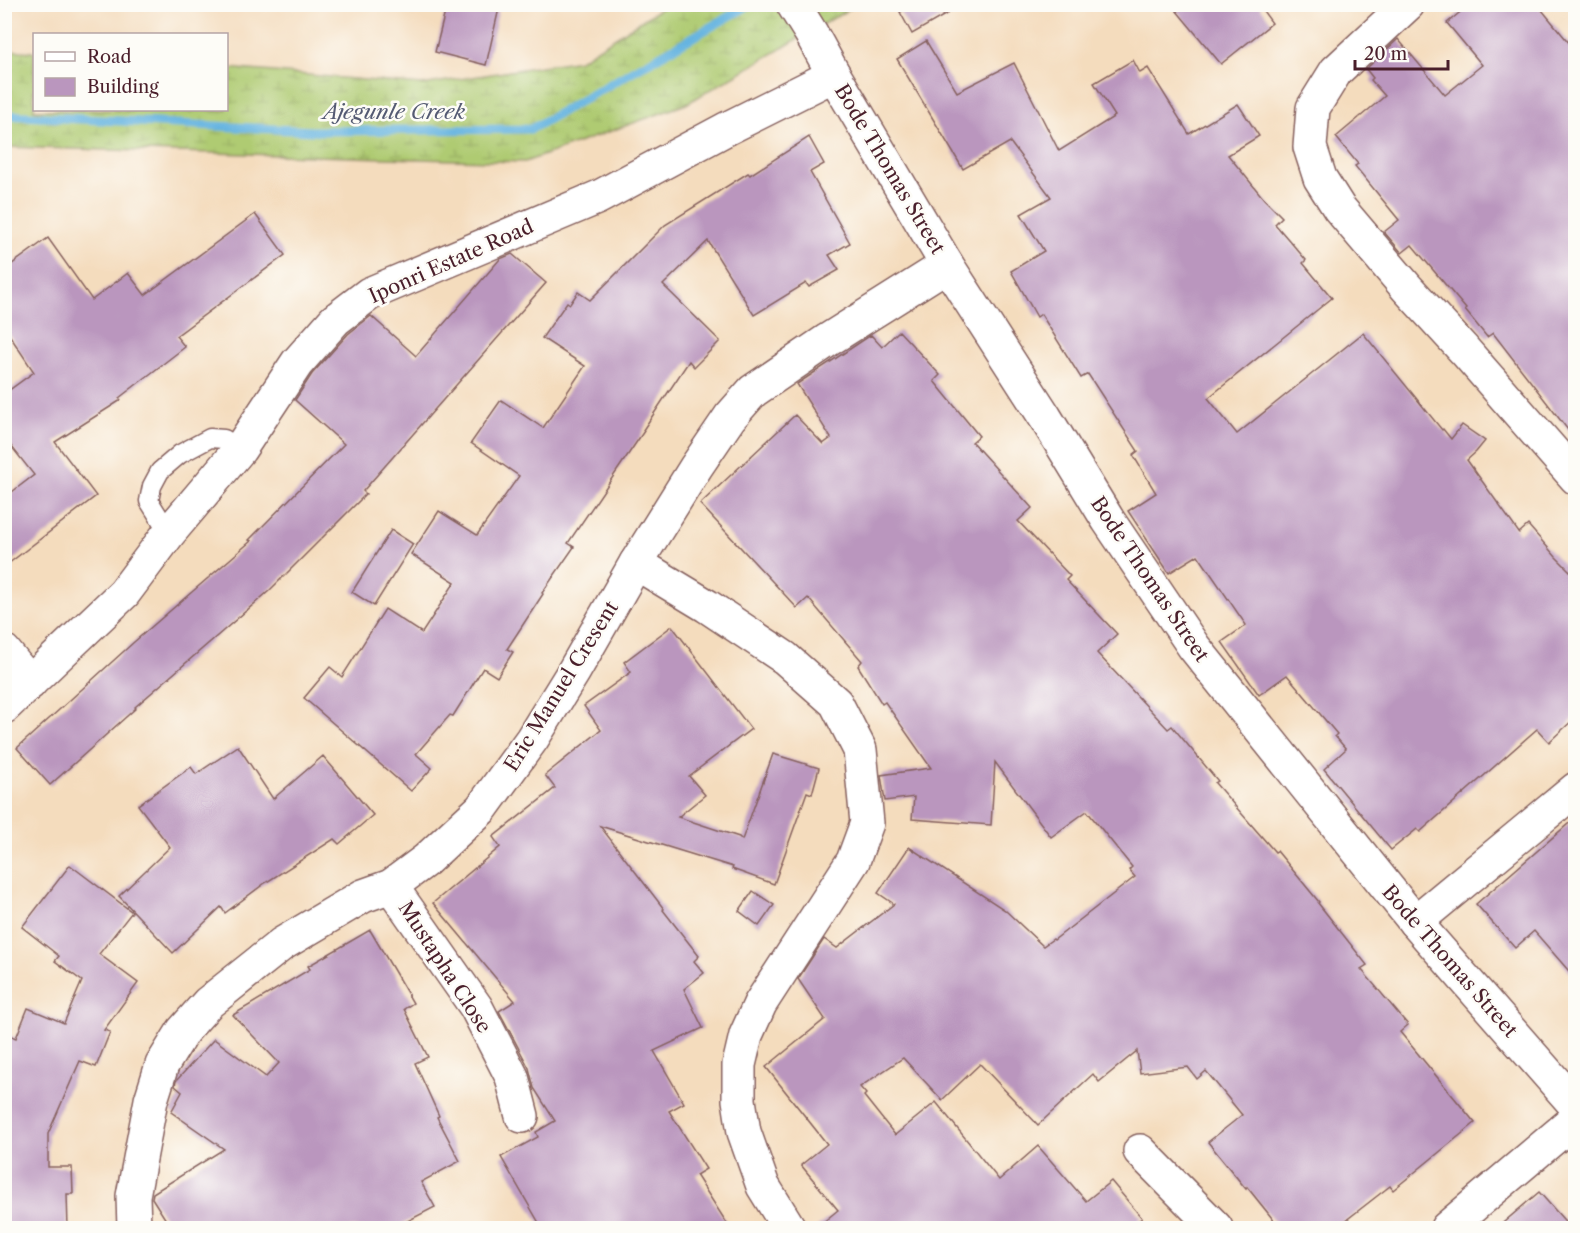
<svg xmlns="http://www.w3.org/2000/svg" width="1580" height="1233" viewBox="0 0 1580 1233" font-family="'Libre Caslon Text',serif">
  <defs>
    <pattern id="wetland-marsh" width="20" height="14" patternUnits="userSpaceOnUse" patternTransform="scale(1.5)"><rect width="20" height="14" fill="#afcb72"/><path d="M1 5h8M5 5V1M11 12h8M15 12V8" fill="none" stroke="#98ae63"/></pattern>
  </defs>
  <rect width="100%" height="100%" fill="#fdfcf7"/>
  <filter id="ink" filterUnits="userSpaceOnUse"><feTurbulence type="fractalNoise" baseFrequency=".0167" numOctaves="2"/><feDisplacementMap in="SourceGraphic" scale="12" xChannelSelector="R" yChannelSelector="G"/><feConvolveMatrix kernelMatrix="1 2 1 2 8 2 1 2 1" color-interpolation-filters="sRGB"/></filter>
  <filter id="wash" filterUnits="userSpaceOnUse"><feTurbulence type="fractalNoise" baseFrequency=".008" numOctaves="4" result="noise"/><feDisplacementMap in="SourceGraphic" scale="24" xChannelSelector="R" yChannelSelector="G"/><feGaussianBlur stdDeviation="1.35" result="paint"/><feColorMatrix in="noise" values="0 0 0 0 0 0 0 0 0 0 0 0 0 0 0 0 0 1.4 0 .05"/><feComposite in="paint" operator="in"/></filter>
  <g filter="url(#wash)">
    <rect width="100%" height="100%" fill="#f4dcbd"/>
    <path fill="url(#wetland-marsh)" stroke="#7c754e" stroke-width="1.5" d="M 666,5 L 856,5 L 686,104 L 525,162 L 5,147 L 5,50 L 34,52 L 34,110 L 226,110 L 227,68 L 422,85 L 580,60 Z"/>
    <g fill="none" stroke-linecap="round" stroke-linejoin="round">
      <path stroke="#65b4e0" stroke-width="9" d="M 4,115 L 312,131 L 531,129 L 751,4"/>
    </g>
    <g id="blocks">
      <g fill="#ba96be">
        <path d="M 447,4 L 500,4 L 486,65 L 435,52 Z"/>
        <path d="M 914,4 L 964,4 L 912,34 L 900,12 Z"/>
        <path d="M 1171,4 L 1258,4 L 1272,23 L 1221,64 Z"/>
        <path d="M 1470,4 L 1537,4 L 1575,50 L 1575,439 L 1493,333 L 1487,337 L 1465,310 L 1466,309 L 1412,245 L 1402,253 L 1384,232 L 1399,220 L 1355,166 L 1358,164 L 1336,137 L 1385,96 L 1371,80 L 1373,78 L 1366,69 L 1398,39 L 1445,95 L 1482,65 L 1447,23 Z"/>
        <path d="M 926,41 L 957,92 L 1014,63 L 1059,151 L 1115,116 L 1094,83 L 1133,60 L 1140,73 L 1148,68 L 1189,134 L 1238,104 L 1259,136 L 1228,155 L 1264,199 L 1282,217 L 1275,224 L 1306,260 L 1303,263 L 1332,298 L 1208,398 L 1237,434 L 1363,333 L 1442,430 L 1443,429 L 1451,439 L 1462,425 L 1485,441 L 1476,452 L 1467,460 L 1519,533 L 1528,525 L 1556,557 L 1575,576 L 1575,718 L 1549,742 L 1537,729 L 1420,832 L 1417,829 L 1391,850 L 1324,769 L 1346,749 L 1335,736 L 1337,734 L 1287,675 L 1259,695 L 1222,642 L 1246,625 L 1198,555 L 1169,573 L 1128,511 L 1156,493 L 1133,455 L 1138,451 L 1088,374 L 1081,378 L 1041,314 L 1037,317 L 1011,271 L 1044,251 L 1021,214 L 1051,197 L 1010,142 L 963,169 L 897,59 Z"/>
        <path d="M 809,137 L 824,164 L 810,172 L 850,243 L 829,255 L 839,270 L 809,287 L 806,283 L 754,315 L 708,241 L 663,285 L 720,341 L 694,367 L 689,361 L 643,430 L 644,431 L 568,543 L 574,547 L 542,593 L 543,594 L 507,649 L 513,652 L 497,677 L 483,668 L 453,716 L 450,715 L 416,754 L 432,768 L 411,791 L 304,698 L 330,667 L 342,677 L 385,609 L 422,633 L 455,582 L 411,554 L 439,511 L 477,535 L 519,476 L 471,443 L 501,400 L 543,428 L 585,366 L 542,338 L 567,302 L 570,304 L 578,292 L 590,300 L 665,225 L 748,173 L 750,175 Z"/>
        <path d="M 255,214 L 285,255 L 176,336 L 185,347 L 119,398 L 121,400 L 55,442 L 96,496 L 4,567 L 4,498 L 34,475 L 4,437 L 4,394 L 34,372 L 4,327 L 4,270 L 48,238 L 92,300 L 128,273 L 145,295 Z"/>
        <path d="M 512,254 L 546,283 L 363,491 L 366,494 L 269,591 L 135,707 L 136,708 L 50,785 L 17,748 L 134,642 L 251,541 L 249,540 L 344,444 L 295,400 L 312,374 L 348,334 L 371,316 L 416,356 L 500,259 Z"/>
        <path d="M 899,331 L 940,375 L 934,381 L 979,436 L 972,442 L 1032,508 L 1018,521 L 1070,576 L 1066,580 L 1117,634 L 1097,653 L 1168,729 L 1172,726 L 1218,781 L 1215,783 L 1275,852 L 1277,851 L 1319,902 L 1318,903 L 1367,965 L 1361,969 L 1408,1025 L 1400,1032 L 1475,1123 L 1393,1190 L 1390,1186 L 1336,1228 L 1280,1228 L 1247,1187 L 1246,1189 L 1208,1142 L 1242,1115 L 1206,1071 L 1197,1079 L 1188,1067 L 1140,1073 L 1137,1051 L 1099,1082 L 1093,1074 L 1038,1125 L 980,1064 L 942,1100 L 903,1058 L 860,1087 L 866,1094 L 864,1096 L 895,1135 L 936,1102 L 999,1180 L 1038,1146 L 1086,1201 L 1111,1181 L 1142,1218 L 1128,1228 L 816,1228 L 838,1210 L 801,1165 L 827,1144 L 766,1067 L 825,1019 L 798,979 L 824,939 L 837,948 L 894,904 L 878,893 L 909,847 L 1005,910 L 1043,946 L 1053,939 L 1054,940 L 1135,877 L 1129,870 L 1132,867 L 1087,811 L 1051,837 L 995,762 L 991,825 L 912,819 L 914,797 L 885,801 L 881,775 L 931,768 L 885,702 L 882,704 L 858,666 L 862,661 L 808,598 L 797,608 L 700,504 L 795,415 L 823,444 L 831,438 L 797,384 L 871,335 L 882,347 Z"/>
        <path d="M 391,530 L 413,544 L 374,606 L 352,592 Z"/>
        <path d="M 672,626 L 751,729 L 689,776 L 705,795 L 678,817 L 739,837 L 742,840 L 773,754 L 819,768 L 812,794 L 807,792 L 774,884 L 732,869 L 733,867 L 600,826 L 664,909 L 663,910 L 699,956 L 694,961 L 704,973 L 684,989 L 703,1028 L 654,1051 L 684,1103 L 669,1111 L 706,1169 L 696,1175 L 730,1228 L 542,1228 L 501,1157 L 538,1137 L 536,1132 L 555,1121 L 534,1088 L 529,1068 L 499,1011 L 515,1001 L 433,903 L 500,847 L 493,837 L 555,788 L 545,775 L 601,730 L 584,706 L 631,672 L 624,662 Z"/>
        <path d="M 238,746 L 273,799 L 323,756 L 373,815 L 339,844 L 334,839 L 265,883 L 225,913 L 221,907 L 173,953 L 119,896 L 170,847 L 138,805 L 191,767 L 196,774 Z"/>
        <path d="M 1575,818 L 1575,978 L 1534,931 L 1515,948 L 1476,904 Z"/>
        <path d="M 70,865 L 132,912 L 99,954 L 138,983 L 104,1030 L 110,1032 L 96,1067 L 80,1061 L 48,1134 L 48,1167 L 72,1167 L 73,1194 L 67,1194 L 68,1228 L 4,1228 L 4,1033 L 16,1038 L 28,1008 L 64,1023 L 82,981 L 55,961 L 59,956 L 22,927 Z"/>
        <path d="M 753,891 L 774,905 L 759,926 L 739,911 Z"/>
        <path d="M 370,930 L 413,1003 L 404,1009 L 428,1057 L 415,1063 L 439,1116 L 437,1117 L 460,1161 L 421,1182 L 435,1207 L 394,1228 L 171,1228 L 152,1198 L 153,1193 L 224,1149 L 171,1112 L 182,1092 L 175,1086 L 176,1081 L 214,1039 L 266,1077 L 279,1063 L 233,1015 L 310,969 L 308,966 Z"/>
        <path d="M 1539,1192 L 1571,1228 L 1497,1228 Z"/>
      </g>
    </g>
  </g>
  <g filter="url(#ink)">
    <use href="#blocks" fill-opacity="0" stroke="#86615e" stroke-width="1.5"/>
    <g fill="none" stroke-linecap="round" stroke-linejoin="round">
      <g stroke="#86615e" stroke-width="21">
        <path id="service" d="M 169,533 L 149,501 L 152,486 L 160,471 L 180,454 L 210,438 L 224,439 L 240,449"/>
      </g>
      <g stroke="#86615e" stroke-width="36">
        <g id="minor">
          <path d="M 1408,4 L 1336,71 L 1313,108 L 1310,147 L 1320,178 L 1339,208 L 1407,288 L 1464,350 L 1576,478"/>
          <path d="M 636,563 L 707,606 L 785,658 L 836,703 L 860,750 L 867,823 L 853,861 L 760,1004 L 746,1035 L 739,1065 L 739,1100 L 744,1132 L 763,1186 L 789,1228"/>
          <path d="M 4,651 L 30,683"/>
          <path d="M 4,707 L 124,593 L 169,533 L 240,449 L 297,363 L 335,320 L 369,294 L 599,197 L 726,129 L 834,75"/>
          <path d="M 391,886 L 476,1007 L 512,1077 L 522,1116"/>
          <path d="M 1415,922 L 1576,789"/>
          <path d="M 1140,1151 L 1216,1228"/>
          <path d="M 134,1228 L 133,1196 L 151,1100 L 162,1065 L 183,1031 L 208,1003 L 282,944 L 363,896 L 391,886 L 426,860 L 481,809 L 532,739 L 574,671 L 636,563 L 696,467 L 730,417 L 753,391 L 828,340 L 947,265"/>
          <path d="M 1447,1228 L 1576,1119"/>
        </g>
      </g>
      <g stroke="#86615e" stroke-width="36">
        <path id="secondary" d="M 793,4 L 811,33 L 834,75 L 947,265 L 1045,417 L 1108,520 L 1194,647 L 1415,922 L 1576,1106"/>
      </g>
      <use href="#service" stroke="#fff" stroke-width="18"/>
      <use href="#minor" stroke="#fff" stroke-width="33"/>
      <use href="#secondary" stroke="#fff" stroke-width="33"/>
    </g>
  </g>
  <g text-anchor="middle" stroke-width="5" stroke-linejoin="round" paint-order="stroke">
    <g font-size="20" fill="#4a1f2b" stroke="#fdfcf7">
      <text transform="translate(890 169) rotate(59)" y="7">Bode Thomas Street</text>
      <text transform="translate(451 261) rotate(-24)" y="7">Iponri Estate Road</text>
      <text transform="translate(1150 579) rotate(56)" y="7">Bode Thomas Street</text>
      <text transform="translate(561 686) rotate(-58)" y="7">Eric Manuel Cresent</text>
      <text transform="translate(1450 961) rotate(49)" y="7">Bode Thomas Street</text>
      <text transform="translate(445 967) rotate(57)" y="7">Mustapha Close</text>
    </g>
    <g font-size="21" font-style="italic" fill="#555b73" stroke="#fdfcf7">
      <text x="394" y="119">Ajegunle Creek</text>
    </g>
  </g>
  <rect width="1580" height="1233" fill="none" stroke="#fdfcf7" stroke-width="24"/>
  <rect x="33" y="33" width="195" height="78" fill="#fdfcf7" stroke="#b5a4a5" stroke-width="1.5"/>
  <rect x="45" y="52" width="30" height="9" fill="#ffffff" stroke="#b5a4a5" stroke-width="1.5"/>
  <text x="87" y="63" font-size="18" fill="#4a1f2b">Road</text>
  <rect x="45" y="78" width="30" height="18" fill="#ba96be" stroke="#b5a4a5" stroke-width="1.5"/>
  <text x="87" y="93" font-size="18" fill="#4a1f2b">Building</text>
  <path d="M1355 60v9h93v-9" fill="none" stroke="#4a1f2b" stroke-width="3"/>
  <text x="1364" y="60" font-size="18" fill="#4a1f2b" stroke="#fdfcf7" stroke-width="4.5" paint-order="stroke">20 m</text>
</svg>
